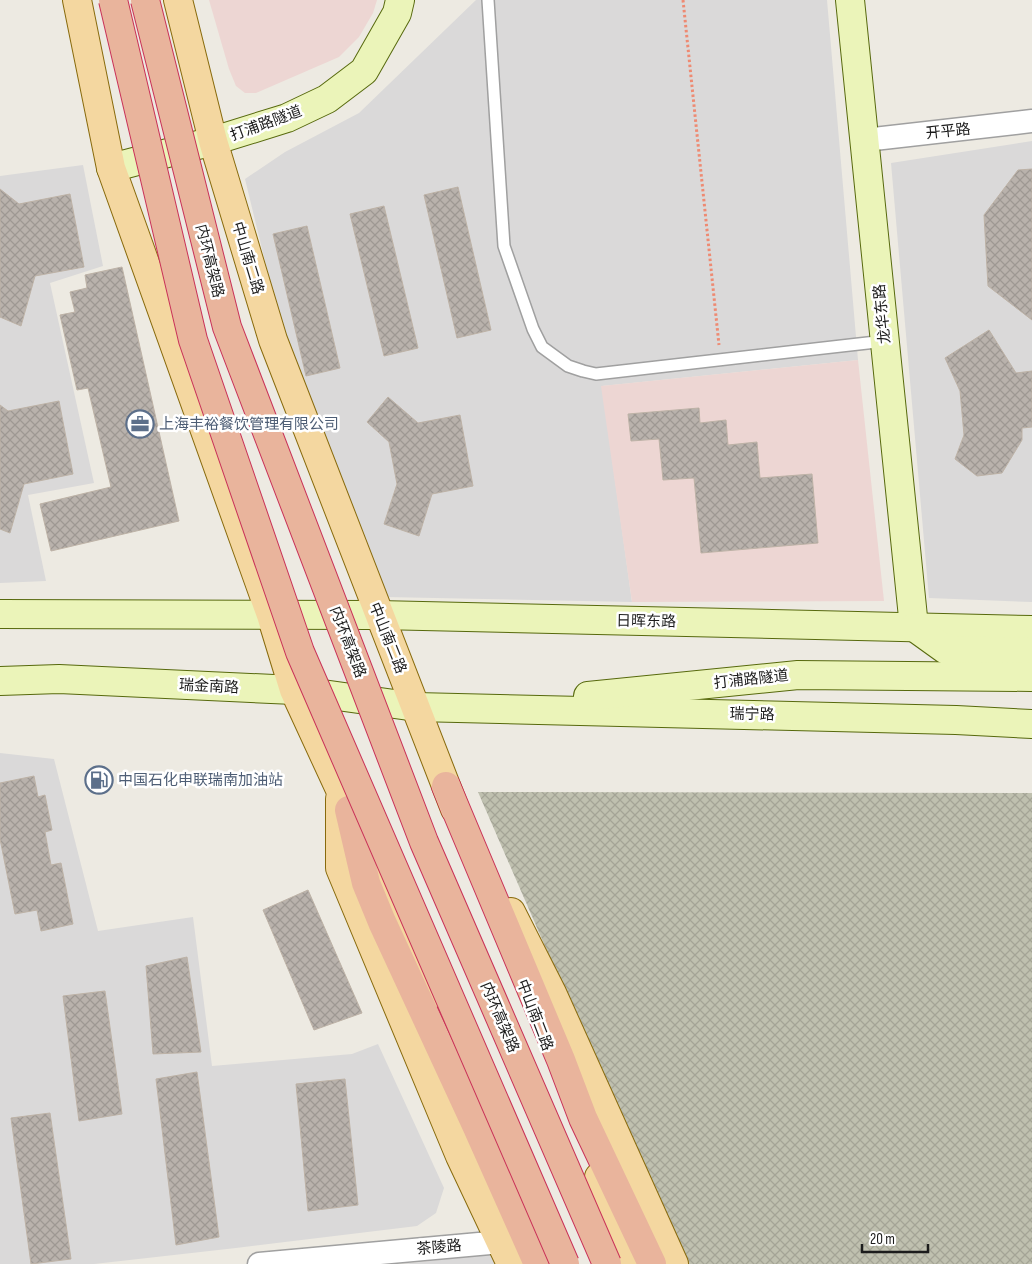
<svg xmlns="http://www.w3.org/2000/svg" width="1032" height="1264" viewBox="0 0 1032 1264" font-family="'Sofia Sans Condensed','Noto Sans SC',sans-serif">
  <defs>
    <pattern id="construction-cross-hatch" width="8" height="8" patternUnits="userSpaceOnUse" patternTransform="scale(1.25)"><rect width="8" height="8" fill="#bfc0af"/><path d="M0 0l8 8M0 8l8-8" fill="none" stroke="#a4a496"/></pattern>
    <pattern id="building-cross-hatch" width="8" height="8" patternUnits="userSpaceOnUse" patternTransform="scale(1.25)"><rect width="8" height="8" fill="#b9b2ac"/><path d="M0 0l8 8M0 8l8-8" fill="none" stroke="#9e9893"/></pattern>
  </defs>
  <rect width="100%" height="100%" fill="#edeae2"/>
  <g fill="#dad9d9">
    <path d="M 476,0 L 827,0 L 858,360 L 602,386 L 632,602 L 385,597 L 281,327 L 245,179 L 285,152 L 359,113 Z"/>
    <path d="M 1032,141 L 1032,602 L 929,598 L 891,163 Z"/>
    <path d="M 83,165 L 103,266 L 50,283 L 94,483 L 28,495 L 46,581 L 0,583 L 0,176 Z"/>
    <path d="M 0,753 L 54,759 L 98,931 L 193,917 L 212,1066 L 352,1054 L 378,1044 L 444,1188 L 436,1213 L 417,1226 L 236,1248 L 94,1264 L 0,1264 Z"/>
    <path d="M 507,1253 L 512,1264 L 401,1264 Z"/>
  </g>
  <g fill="#edd6d3">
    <path d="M 209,0 L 377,0 L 373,13 L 359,37 L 339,57 L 256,93 L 245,93 L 236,86 L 229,69 Z"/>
    <path d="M 858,360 L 884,601 L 632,602 L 601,386 Z"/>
  </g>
  <path fill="url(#construction-cross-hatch)" d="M 478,792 L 1032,793 L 1032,1264 L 683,1264 Z"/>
  <g fill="url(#building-cross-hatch)" stroke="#bdb2a6">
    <path d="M 1032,169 L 1032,320 L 988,286 L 984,215 L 1018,170 Z"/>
    <path d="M 458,187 L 491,330 L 457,338 L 424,195 Z"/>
    <path d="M 0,189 L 19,204 L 70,194 L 84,267 L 35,276 L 21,326 L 0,317 Z"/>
    <path d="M 384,206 L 418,348 L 384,356 L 350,214 Z"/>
    <path d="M 307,226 L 340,368 L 306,376 L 273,234 Z"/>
    <path d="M 122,267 L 179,521 L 51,551 L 40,504 L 111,487 L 88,388 L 77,390 L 60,315 L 75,312 L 70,292 L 87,288 L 85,275 Z"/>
    <path d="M 989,330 L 1016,373 L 1032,371 L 1032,427 L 1022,428 L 1022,440 L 1002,473 L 977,476 L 955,459 L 964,435 L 960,391 L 945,358 Z"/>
    <path d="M 388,397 L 418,423 L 460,415 L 473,486 L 432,494 L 419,536 L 384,524 L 397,484 L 389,442 L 367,422 Z"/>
    <path d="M 59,401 L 73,474 L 24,484 L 10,533 L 0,529 L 0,405 L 8,411 Z"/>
    <path d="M 699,408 L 700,423 L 726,420 L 728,445 L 757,442 L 760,478 L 812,474 L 818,543 L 701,553 L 694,478 L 663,480 L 659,439 L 631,441 L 628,414 Z"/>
    <path d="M 34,776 L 38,797 L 45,795 L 52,830 L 45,832 L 51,865 L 61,863 L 73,924 L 41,931 L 37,910 L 15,914 L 0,839 L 0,783 Z"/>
    <path d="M 308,890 L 362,1013 L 314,1030 L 263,910 Z"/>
    <path d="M 187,957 L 201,1052 L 153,1054 L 146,966 Z"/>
    <path d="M 105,991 L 122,1114 L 79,1121 L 63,996 Z"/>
    <path d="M 197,1072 L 219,1237 L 176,1245 L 156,1079 Z"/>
    <path d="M 345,1079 L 358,1205 L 308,1211 L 296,1084 Z"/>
    <path d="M 50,1113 L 71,1259 L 31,1264 L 11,1118 Z"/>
  </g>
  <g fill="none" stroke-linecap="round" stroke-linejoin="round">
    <g stroke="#a0a0a0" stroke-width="14">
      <path id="service" d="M 488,0 L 504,246 L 533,329 L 542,347 L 568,366 L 583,371 L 596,374 L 885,341"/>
    </g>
    <g stroke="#a0a0a0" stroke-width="25">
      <g id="minor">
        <path d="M 865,140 L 1032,121"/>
        <path d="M 259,1264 L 501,1242"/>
      </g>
    </g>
    <g stroke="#57690d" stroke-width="30">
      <g id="secondary">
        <path d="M 850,0 L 914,627"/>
        <path d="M 111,168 L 213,141 L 287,118 L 327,99 L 364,71 L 397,13 L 400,0"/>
        <path d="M 0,614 L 379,615 L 1032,630"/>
        <path d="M 914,627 L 946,650 L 1032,652"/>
        <path d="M 0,681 L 59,679 L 294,690 L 416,707 L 956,720 L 1032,724"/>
        <path d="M 588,696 L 798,675 L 1032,677"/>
      </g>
    </g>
    <g stroke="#886a0c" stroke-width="30">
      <g id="primary">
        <path d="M 77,0 L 111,168 L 271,615 L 294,690 L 434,993"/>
        <path d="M 178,0 L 213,141 L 273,340 L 455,809"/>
        <path d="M 340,799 L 340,868 L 460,1156 L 511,1264"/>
        <path d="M 511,912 L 552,993 L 674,1264"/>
        <path d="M 599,1177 L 632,1264"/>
      </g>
    </g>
    <g stroke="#c93258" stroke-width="30">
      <g id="trunk">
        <path d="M 446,786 L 561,1060 L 583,1118 L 652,1264"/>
        <path d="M 349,810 L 366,883 L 382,922 L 476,1125 L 538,1264"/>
      </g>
    </g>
    <path stroke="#ee8a72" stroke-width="3" stroke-dasharray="2.5 2.5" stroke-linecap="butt" d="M 683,0 L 719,345"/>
    <use href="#service" stroke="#fff" stroke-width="11"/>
    <use href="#minor" stroke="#fff" stroke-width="22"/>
    <use href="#secondary" stroke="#ebf4b9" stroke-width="28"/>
    <use href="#primary" stroke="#f4d7a0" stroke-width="28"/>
    <use href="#trunk" stroke="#e9b49c" stroke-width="28"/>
    <g stroke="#c93258" stroke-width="30" stroke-linecap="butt">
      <g id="trunk-bridge">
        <path d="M 113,0 L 193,340 L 300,652 L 565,1264"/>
        <path d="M 145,0 L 227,327 L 424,842 L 607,1264"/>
      </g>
    </g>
    <use href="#trunk-bridge" stroke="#e9b49c" stroke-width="28"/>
  </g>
  <defs>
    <g id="office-ring" transform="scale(1.4375)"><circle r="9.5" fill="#fff" stroke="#5c6f8a" stroke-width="1.5"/><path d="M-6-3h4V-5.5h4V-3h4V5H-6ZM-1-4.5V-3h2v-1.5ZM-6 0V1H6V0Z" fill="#5c6f8a"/></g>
    <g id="fuel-ring" transform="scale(1.4375)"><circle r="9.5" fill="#fff" stroke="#5c6f8a" stroke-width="1.5"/><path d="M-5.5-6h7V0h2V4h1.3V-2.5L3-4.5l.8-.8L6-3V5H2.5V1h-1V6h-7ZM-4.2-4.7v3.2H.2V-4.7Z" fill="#5c6f8a"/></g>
  </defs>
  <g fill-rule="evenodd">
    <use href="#office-ring" x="140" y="424"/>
    <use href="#fuel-ring" x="99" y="780"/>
  </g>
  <g text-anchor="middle" stroke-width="5" stroke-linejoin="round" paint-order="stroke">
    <g font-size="15" fill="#1c1c1c" stroke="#fff">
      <text transform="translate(266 123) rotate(-20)" y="5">打浦路隧道</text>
      <text transform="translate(948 131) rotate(-6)" y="5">开平路</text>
      <text transform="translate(248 258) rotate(73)" y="5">中山南二路</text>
      <text transform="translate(210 261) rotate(76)" y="5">内环高架路</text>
      <text transform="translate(882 314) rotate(-96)" y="5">龙华东路</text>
      <text transform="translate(646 621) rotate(1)" y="5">日晖东路</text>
      <text transform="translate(388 638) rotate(68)" y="5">中山南二路</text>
      <text transform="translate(348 642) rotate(69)" y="5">内环高架路</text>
      <text transform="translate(751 679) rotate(-6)" y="5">打浦路隧道</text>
      <text transform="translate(209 686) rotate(3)" y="5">瑞金南路</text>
      <text transform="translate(752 714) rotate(1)" y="5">瑞宁路</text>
      <text transform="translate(535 1015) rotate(69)" y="5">中山南二路</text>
      <text transform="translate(500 1017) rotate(67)" y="5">内环高架路</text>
      <text transform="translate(439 1247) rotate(-5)" y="5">茶陵路</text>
    </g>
    <g font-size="15" fill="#4e5e75" stroke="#fff" text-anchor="start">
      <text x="159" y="429">上海丰裕餐饮管理有限公司</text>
      <text x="118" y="785">中国石化申联瑞南加油站</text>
    </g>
  </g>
  <path d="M862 1244v8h66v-8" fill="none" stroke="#1c1c1c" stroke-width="2.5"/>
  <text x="870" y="1244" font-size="15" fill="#1c1c1c" stroke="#ffffff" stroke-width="4" paint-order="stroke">20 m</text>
</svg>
